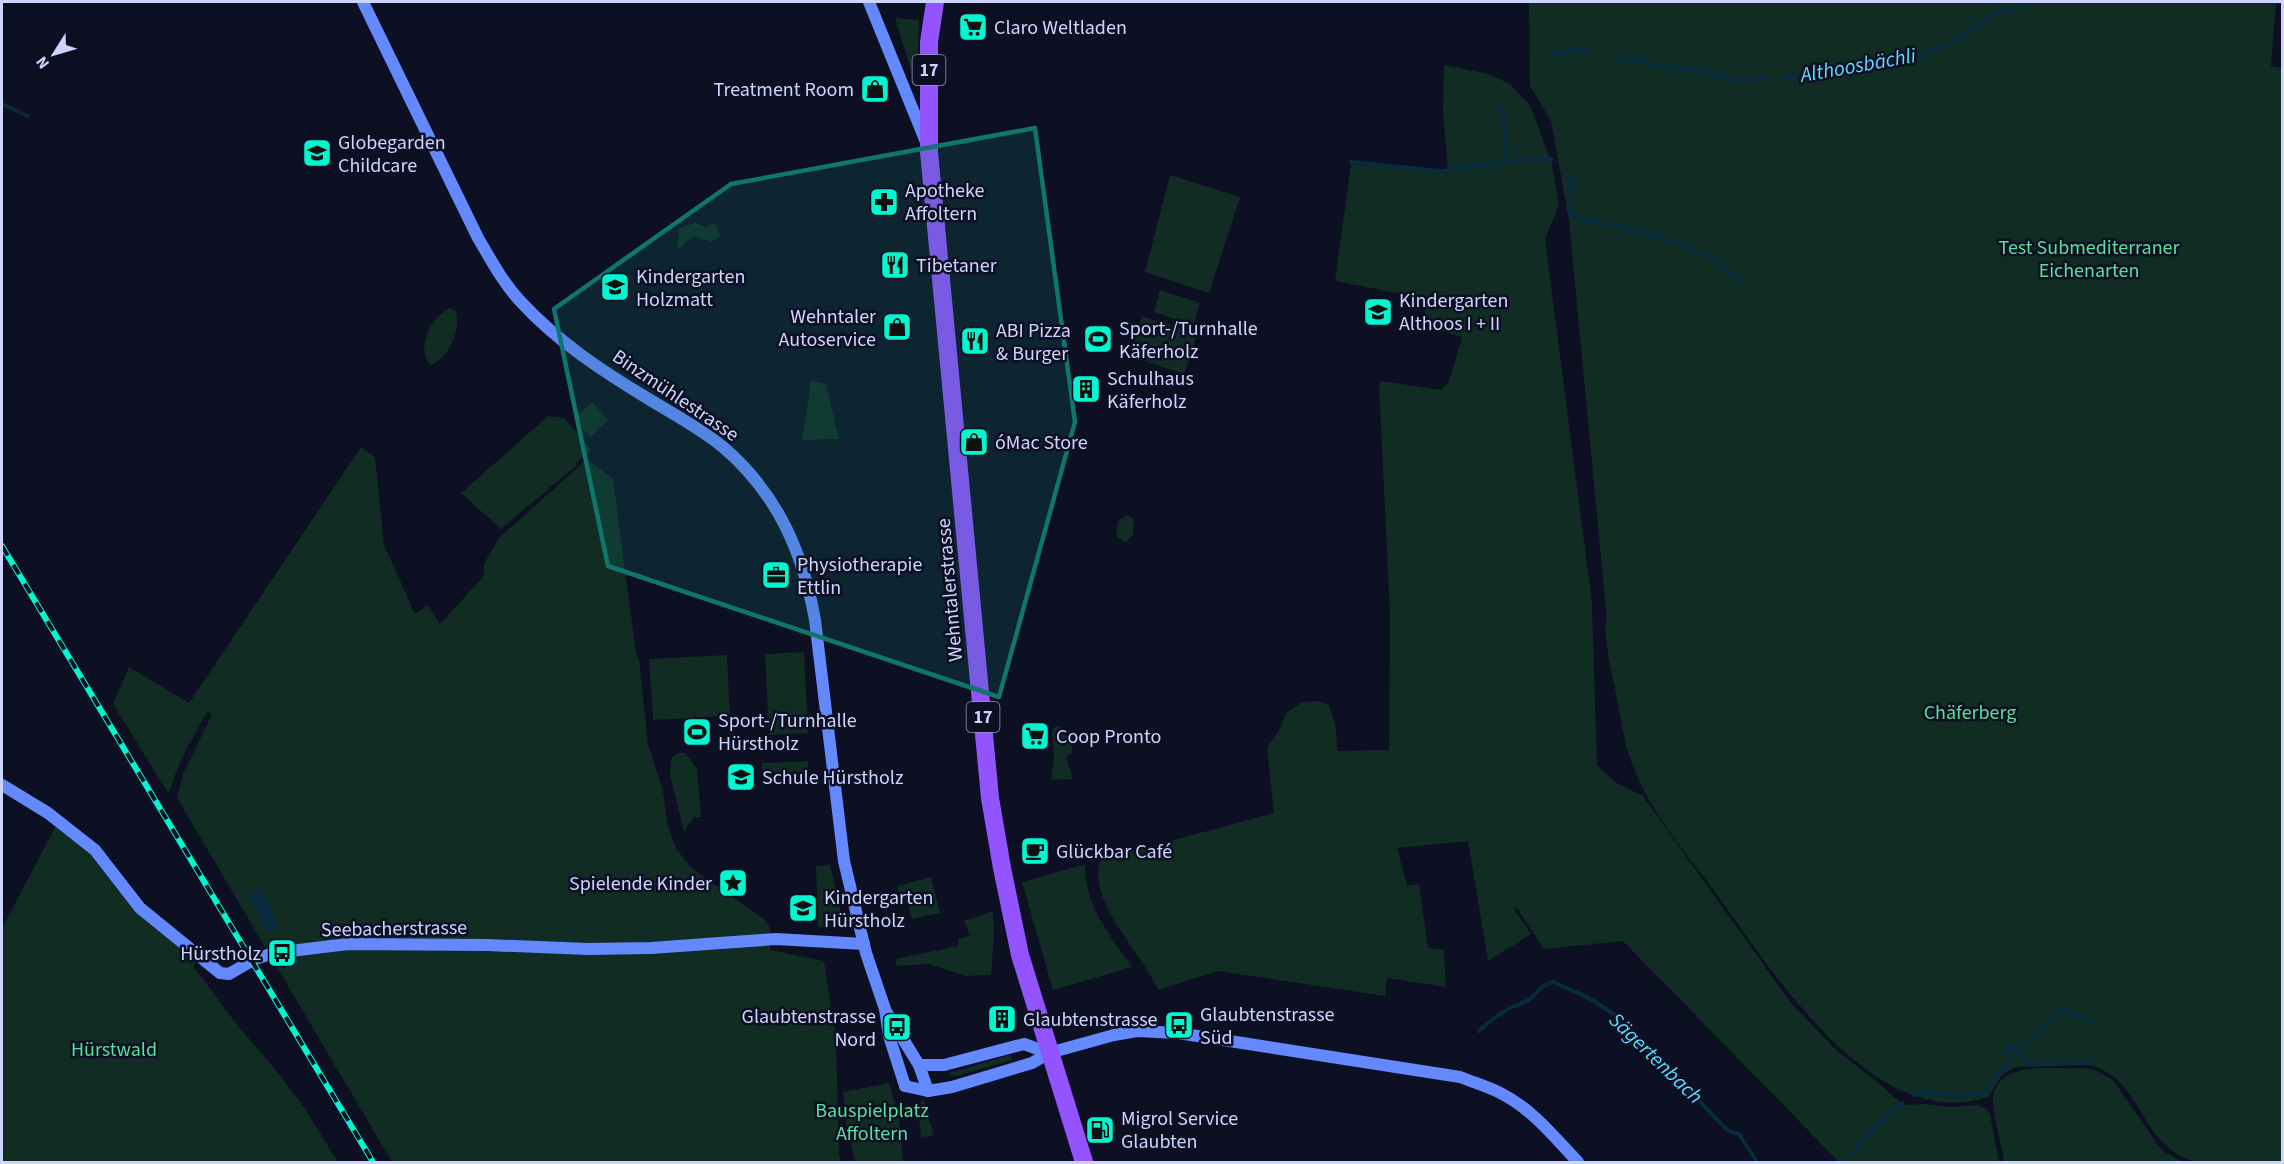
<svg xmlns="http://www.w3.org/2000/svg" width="2284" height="1164" viewBox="0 0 2284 1164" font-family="'Source Sans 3',sans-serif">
  <rect width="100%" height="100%" fill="#0d0f22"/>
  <g fill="#102c23">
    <path d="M 1529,2 L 2282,2 L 2282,4 L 2276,4 L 2271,66 L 2282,68 L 2282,1162 L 2196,1162 C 2137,1145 2144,1078 2089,1065 L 2015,1067 L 2002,1075 L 1988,1097 C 1874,1135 1773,972 1718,896 C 1688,855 1651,814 1633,766 C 1625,747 1622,725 1618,704 C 1613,678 1606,651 1605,624 L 1607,621 L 1569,221 L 1551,121 L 1530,86 Z"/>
    <path d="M 895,18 L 919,20 L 917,90 Z"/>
    <path d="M 1444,65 L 1488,74 L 1510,84 L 1530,105 L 1552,164 L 1559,205 L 1545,239 L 1592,603 L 1597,765 L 1615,782 L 1643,796 L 1791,1003 L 1837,1051 L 1875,1080 L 1903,1105 L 1923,1104 L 1951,1107 L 1977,1105 L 1985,1108 L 1990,1114 L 1999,1162 L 1839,1162 L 1623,941 L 1544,949 L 1516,907 L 1514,909 L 1531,934 L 1488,961 L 1468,841 L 1397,848 L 1407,886 L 1419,884 L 1428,948 L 1444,950 L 1446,987 L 1387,978 L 1385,996 L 1218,971 L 1158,990 C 1142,952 1087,903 1100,860 L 1274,813 L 1267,748 L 1278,732 L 1286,713 L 1302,702 L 1317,701 L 1329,705 L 1335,724 L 1338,751 L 1389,750 L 1390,615 L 1379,384 L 1382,381 L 1441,390 L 1449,381 L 1462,337 L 1421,325 L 1428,299 L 1335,281 L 1351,164 L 1448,172 L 1443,111 Z"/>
    <path d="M 1170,175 L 1240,197 L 1209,293 L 1145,272 Z"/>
    <path d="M 695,223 L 706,227 L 714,224 L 718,228 L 720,236 L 712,242 C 697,238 692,231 682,248 L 677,247 L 679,228 Z"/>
    <path d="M 1160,290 L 1200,303 L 1193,325 L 1154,312 Z"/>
    <path d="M 449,308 L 455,310 C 463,327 448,360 430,365 C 415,347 432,317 449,308 Z"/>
    <path d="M 1142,316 L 1197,334 L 1184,374 L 1130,356 Z"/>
    <path d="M 811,380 L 826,384 L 839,439 L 802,440 Z"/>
    <path d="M 592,402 L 608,420 L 590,437 L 574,419 Z"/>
    <path d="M 548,416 L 564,418 L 591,449 L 576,463 L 577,465 L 501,529 L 461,493 Z"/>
    <path d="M 361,447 L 375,457 L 384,545 L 415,614 L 428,605 L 440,624 L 484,576 L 484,564 L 499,538 L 587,459 L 613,479 L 636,653 L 639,660 L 648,744 L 663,791 L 668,826 L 676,848 L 690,867 L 764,919 L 770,928 L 770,950 L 824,961 L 836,1039 L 839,1155 L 842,1162 L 392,1162 L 177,798 L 183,774 L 212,714 L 207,712 C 192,739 177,764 169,794 L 113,704 L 129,667 L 189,703 Z"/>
    <path d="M 1127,515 L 1134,519 L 1133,535 L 1125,543 L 1116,536 L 1118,521 Z"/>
    <path d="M 804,652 L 808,733 L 769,735 L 765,654 Z"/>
    <path d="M 727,655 L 730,716 L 653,720 L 649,659 Z"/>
    <path d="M 1056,726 L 1072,732 L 1072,753 L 1066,757 L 1073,779 L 1051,780 L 1054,759 L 1052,730 Z"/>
    <path d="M 678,753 L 685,753 L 697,769 L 701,817 L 694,817 L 684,832 L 670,775 L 671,759 Z"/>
    <path d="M 808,761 L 808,783 L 762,784 L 762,763 Z"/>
    <path d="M 57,824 L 94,854 L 139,913 L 196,961 L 194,967 L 237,1025 L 272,1065 L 304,1107 L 338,1162 L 2,1162 L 2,928 Z"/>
    <path d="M 1085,864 C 1084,905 1110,935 1132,967 L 1053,990 L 1022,882 Z"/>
    <path d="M 830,865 L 841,912 L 838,913 L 839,917 L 830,928 L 818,927 L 816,866 Z"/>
    <path d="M 931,877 L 940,913 L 912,919 L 908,904 L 902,905 L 897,886 Z"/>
    <path d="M 993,911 L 994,937 L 991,975 L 966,976 L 928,964 L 897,966 L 895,959 L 958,946 L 958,939 L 970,936 L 964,921 Z"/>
    <path d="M 1010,1055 L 1012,1060 L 956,1076 L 955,1075 L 951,1076 L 950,1073 Z"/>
    <path d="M 2084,1068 L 2095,1070 L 2113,1080 L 2158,1145 L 2165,1152 L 2183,1162 L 2004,1162 C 2002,1143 1994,1123 1993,1103 C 1992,1059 2055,1069 2084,1068 Z"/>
    <path d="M 889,1083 L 899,1118 L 903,1162 L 855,1162 L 846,1124 L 843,1092 Z"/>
    <path d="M 922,1099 L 924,1101 L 934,1135 L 921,1138 L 918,1108 Z"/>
  </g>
  <path fill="#082b3f" d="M 262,888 L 279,929 L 267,931 L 248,895 Z"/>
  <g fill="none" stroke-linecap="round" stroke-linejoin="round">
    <g stroke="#082b3f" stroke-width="4">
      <path d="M 1549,55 L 1584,49 L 1592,54"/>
      <path d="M 1616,59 L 1643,60 L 1652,66 L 1691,69 L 1737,81 L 1768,77"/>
      <path d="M 1781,78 L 1824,70 L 1870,67 L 1911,59 L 1949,44 L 1978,27 L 1995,13 L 2013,10 L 2031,2"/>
      <path d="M 2,104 L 28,116"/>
      <path d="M 1351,162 L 1441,171 L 1507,162 L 1502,106"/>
      <path d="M 1507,162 L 1520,159 L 1552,159"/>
      <path d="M 1567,174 L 1571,182 L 1571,198"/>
      <path d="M 1570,207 L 1571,217 L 1625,228 L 1686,245 C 1695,253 1703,253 1713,258 C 1725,264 1732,279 1745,281"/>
      <path d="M 1479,1031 C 1488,1022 1499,1014 1510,1008 C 1517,1004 1525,1004 1531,998 C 1539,991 1541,985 1553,982 L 1587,997 L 1623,1020 L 1724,1127 L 1729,1131 L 1739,1134 L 1756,1160"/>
      <path d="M 2007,1048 L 2026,1046 L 2060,1009 L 2099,1025"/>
      <path d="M 2008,1048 L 2019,1053 L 2029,1063 L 2087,1061"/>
      <path d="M 1915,1095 L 1921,1092 L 1968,1096 L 1984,1092 L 1997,1074 L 2011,1063 L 2007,1048"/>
      <path d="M 1843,1162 C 1853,1156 1857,1145 1866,1137 C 1878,1126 1889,1114 1902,1103"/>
    </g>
    <g stroke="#6489ff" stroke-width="12">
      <path d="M 363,2 L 478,238 C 491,260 503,283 521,302 C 557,341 602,371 647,398 C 673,414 700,428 723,447 C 777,493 803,552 815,620 L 844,861 L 866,953 L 885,1009 L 889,1036 L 905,1086"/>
      <path d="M 869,2 L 926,142"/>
      <path d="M 2,785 L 48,813 L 95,850 L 140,908 L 220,973 L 229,974 L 255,959 L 274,953 L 348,944 L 487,945 L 588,949 L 651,948 L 776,939 L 864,944"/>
      <path d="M 887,1013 L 919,1065 L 928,1091"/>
      <path d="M 919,1065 L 944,1065 L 1024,1044 L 1049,1053"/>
      <path d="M 905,1086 L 928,1091 L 952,1087 L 1032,1063 L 1049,1053 L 1114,1035 L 1137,1031 L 1178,1033 L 1460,1077 C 1475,1083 1491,1087 1504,1095 C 1534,1111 1555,1138 1578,1162"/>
    </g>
    <path stroke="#9354ff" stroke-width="18" d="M 935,2 L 929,42 L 929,152 L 990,798 L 1002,868 L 1020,955 L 1084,1162"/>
    <g stroke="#00f8d0" stroke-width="6">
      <path id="rail" d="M 2,546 L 373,1162"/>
    </g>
    <use href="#rail" stroke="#0d0f22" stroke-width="4" stroke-dasharray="11" stroke-linecap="butt"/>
  </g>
  <path fill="#0f766e" fill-opacity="0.2" stroke="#0f766e" stroke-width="4.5" stroke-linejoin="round" d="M 1035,128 L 1075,422 L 999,697 L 608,566 L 554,309 L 731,184 Z"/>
  <defs>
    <g id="supermarket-square" transform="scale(1.5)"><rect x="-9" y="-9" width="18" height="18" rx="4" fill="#00f8d0" stroke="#0d0f22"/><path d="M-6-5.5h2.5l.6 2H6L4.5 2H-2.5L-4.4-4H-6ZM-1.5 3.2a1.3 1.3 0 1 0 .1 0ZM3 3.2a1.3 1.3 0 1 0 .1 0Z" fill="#111"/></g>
    <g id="shop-square" transform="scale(1.5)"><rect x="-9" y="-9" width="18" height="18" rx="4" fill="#00f8d0" stroke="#0d0f22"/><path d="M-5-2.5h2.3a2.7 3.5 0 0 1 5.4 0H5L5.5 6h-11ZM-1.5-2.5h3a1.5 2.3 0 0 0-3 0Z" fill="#111"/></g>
    <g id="school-square" transform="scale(1.5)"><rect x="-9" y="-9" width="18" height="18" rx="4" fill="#00f8d0" stroke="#0d0f22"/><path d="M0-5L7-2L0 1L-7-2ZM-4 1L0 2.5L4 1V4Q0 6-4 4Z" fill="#111"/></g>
    <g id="pharmacy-square" transform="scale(1.5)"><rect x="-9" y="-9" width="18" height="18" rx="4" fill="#00f8d0" stroke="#0d0f22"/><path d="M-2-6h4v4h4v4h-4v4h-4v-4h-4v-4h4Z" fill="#111"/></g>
    <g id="restaurant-square" transform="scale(1.5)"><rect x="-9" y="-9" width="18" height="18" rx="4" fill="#00f8d0" stroke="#0d0f22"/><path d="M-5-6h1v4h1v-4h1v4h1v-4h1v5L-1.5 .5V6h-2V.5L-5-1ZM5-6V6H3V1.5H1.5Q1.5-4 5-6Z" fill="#111"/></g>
    <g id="stadium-square" transform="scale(1.5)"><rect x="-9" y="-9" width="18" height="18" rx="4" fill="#00f8d0" stroke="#0d0f22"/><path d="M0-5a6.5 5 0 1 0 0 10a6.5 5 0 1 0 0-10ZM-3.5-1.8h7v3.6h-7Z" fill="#111"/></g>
    <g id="building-square" transform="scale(1.5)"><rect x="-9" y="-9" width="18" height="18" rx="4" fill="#00f8d0" stroke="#0d0f22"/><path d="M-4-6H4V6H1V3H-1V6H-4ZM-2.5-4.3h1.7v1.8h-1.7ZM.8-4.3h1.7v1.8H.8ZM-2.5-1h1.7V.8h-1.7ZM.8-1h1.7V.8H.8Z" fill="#111"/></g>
    <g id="office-square" transform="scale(1.5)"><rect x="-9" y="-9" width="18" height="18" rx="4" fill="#00f8d0" stroke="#0d0f22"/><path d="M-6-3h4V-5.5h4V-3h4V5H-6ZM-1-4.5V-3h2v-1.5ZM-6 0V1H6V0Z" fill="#111"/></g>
    <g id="cafe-square" transform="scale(1.5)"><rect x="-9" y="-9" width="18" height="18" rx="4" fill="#00f8d0" stroke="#0d0f22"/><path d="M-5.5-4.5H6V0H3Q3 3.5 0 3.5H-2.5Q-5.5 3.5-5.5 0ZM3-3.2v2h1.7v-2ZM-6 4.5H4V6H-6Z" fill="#111"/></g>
    <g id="sight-square" transform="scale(1.5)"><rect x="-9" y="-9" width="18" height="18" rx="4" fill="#00f8d0" stroke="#0d0f22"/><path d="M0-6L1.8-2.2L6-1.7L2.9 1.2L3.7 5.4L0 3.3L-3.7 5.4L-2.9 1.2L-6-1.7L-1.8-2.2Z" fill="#111"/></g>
    <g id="bus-square" transform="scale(1.5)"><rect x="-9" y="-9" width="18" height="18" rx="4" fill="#00f8d0" stroke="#0d0f22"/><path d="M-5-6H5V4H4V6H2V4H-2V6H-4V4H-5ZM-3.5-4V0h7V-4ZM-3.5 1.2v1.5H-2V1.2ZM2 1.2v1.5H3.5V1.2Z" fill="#111"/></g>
    <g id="fuel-square" transform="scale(1.5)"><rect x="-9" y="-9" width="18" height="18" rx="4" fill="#00f8d0" stroke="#0d0f22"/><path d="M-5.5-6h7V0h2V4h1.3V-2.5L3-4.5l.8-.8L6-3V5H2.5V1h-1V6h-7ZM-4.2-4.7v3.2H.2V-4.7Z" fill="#111"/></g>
  </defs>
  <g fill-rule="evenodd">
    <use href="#supermarket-square" x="973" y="27"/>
    <use href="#shop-square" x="875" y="89"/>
    <use href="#school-square" x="317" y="153"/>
    <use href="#pharmacy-square" x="884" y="202"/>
    <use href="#restaurant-square" x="895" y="265"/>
    <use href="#school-square" x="615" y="287"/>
    <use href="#school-square" x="1378" y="312"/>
    <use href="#shop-square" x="897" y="327"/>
    <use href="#stadium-square" x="1098" y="339"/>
    <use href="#restaurant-square" x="975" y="341"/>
    <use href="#building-square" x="1086" y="389"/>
    <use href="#shop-square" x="974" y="442"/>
    <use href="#office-square" x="776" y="575"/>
    <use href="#stadium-square" x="697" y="732"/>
    <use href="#supermarket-square" x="1035" y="736"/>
    <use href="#school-square" x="741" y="777"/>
    <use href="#cafe-square" x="1035" y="851"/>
    <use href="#sight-square" x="733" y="883"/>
    <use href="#school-square" x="803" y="908"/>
    <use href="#bus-square" x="282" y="953"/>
    <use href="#building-square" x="1002" y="1019"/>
    <use href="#bus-square" x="1179" y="1025"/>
    <use href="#bus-square" x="897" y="1027"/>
    <use href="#fuel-square" x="1100" y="1130"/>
  </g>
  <g text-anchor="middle" stroke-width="5" stroke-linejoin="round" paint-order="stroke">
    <g fill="#0d0f22" stroke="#939abd" stroke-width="1.5">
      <rect x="912.5" y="55" width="33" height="30" rx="4.5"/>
      <rect x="966.5" y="702" width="33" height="30" rx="4.5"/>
    </g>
    <g font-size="18" font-weight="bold" fill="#cdd5ff">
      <text x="929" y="76">17</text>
      <text x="983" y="723">17</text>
    </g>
    <g font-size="20" fill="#cdd5ff" stroke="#0d0f22" text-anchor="start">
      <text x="994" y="34">Claro Weltladen</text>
      <text x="854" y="96" text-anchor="end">Treatment Room</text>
      <text x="338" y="149">Globegarden<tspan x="338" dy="23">Childcare</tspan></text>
      <text x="905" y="197">Apotheke<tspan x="905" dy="23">Affoltern</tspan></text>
      <text x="916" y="272">Tibetaner</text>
      <text x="636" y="283">Kindergarten<tspan x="636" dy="23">Holzmatt</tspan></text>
      <text x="1399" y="307">Kindergarten<tspan x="1399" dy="23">Althoos I + II</tspan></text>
      <text x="876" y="323" text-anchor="end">Wehntaler<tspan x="876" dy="23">Autoservice</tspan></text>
      <text x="1119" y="335">Sport-/Turnhalle<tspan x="1119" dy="23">Käferholz</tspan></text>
      <text x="996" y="337">ABI Pizza<tspan x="996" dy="23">&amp; Burger</tspan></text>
      <text x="1107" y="385">Schulhaus<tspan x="1107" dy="23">Käferholz</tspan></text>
      <text x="995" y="449">óMac Store</text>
      <text x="797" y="571">Physiotherapie<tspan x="797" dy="23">Ettlin</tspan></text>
      <text x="718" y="727">Sport-/Turnhalle<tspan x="718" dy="23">Hürstholz</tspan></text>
      <text x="1056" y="743">Coop Pronto</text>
      <text x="762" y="784">Schule Hürstholz</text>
      <text x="1056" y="858">Glückbar Café</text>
      <text x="712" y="890" text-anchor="end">Spielende Kinder</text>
      <text x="824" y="904">Kindergarten<tspan x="824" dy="23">Hürstholz</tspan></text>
      <text x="261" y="960" text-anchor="end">Hürstholz</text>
      <text x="1200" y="1021">Glaubtenstrasse<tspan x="1200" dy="23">Süd</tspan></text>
      <text x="876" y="1023" text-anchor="end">Glaubtenstrasse<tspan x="876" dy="23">Nord</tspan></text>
      <text x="1023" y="1026">Glaubtenstrasse</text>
      <text x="1121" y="1125">Migrol Service<tspan x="1121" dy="23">Glaubten</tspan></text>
    </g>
    <g font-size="20" fill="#56e29b" stroke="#0d0f22">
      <text x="2089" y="254">Test Submediterraner<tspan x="2089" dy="23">Eichenarten</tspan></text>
      <text x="1970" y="719">Chäferberg</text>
      <text x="114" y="1056">Hürstwald</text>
      <text x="872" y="1117">Bauspielplatz<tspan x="872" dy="23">Affoltern</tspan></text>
    </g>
    <g font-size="20" fill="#cdd5ff" stroke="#0d0f22">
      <text transform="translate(676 395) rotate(34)" y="7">Binzmühlestrasse</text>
      <text transform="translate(949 590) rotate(-95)" y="7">Wehntalerstrasse</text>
      <text transform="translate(394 928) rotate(-1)" y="7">Seebacherstrasse</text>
    </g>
    <g font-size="21" font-style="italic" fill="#5bdeff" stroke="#0d0f22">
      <text transform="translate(1858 65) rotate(-10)" y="7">Althoosbächli</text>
      <text transform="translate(1656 1058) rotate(44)" y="7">Sägertenbach</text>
    </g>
  </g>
  <rect width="2284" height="1164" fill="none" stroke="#cdd5ff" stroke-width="6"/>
  <g transform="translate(54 54) rotate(233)" stroke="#0d0f22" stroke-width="4.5" paint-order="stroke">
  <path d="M0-4.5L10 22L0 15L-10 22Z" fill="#cdd5ff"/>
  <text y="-9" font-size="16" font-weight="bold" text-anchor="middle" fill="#cdd5ff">N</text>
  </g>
</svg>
